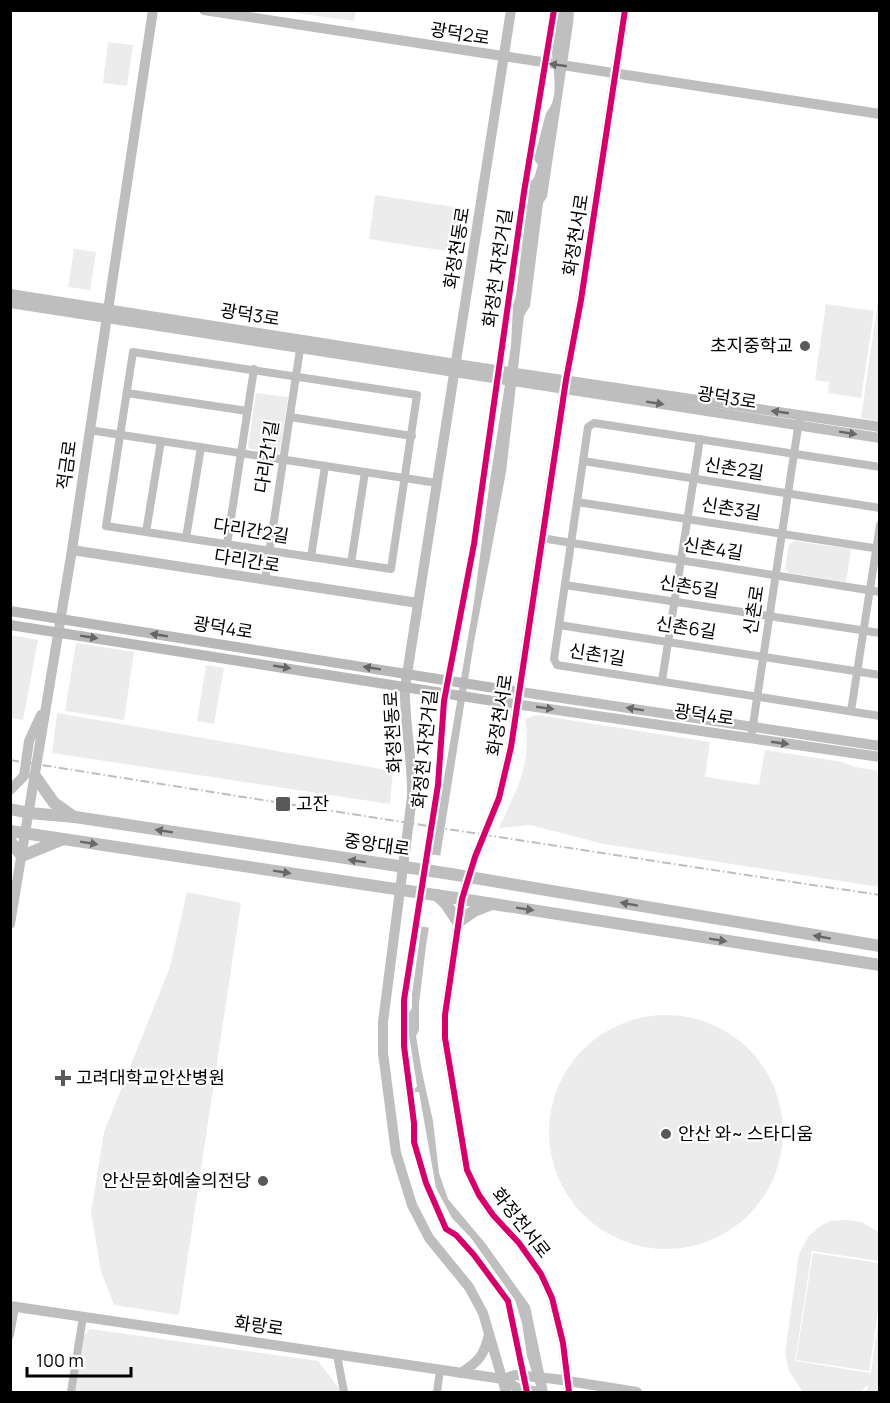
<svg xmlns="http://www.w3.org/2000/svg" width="890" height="1403" viewBox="0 0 890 1403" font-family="Manrope,'Noto Sans KR',sans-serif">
  <rect width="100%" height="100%" fill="#fff"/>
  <g fill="#ececec">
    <path d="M 281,11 L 356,10 L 356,11 L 354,21 Z"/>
    <path d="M 108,42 L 133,45 L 127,86 L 103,83 Z"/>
    <path d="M 375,195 L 467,209 L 461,248 L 454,247 L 453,252 L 369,239 Z"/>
    <path d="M 74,249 L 96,252 L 90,290 L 68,287 Z"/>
    <path d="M 879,294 L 879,421 L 861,418 Z"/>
    <path d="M 826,304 L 874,311 L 861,398 L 828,393 L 829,382 L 815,380 Z"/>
    <path d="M 256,393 L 288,397 L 280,451 L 277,453 L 250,449 L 248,446 Z"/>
    <path d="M 795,541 L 851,549 L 846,582 L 789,573 L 785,568 L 789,544 Z"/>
    <path d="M 11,635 L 38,640 L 23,720 L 11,718 Z"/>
    <path d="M 76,643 L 134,652 L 124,720 L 65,711 Z"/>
    <path d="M 206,665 L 224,668 L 214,724 L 197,721 Z"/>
    <path d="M 57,713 L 393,771 L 390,804 L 52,753 Z"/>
    <path d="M 537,715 L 710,742 L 705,777 L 759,785 L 765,750 L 843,762 L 855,767 L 879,771 L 879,887 L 604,844 L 530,825 L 499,828 C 517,788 532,765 525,719 Z"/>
    <path d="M 187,892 L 241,903 L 179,1315 L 114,1305 L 101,1271 L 91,1213 L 104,1132 L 170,967 Z"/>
    <circle cx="666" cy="1132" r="117"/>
    <path d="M 847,1220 L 861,1222 L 879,1232 L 879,1261 L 812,1251 L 795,1361 L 871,1373 L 879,1316 L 880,1380 L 878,1392 L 867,1392 L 868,1384 L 861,1392 L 803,1392 L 789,1371 L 785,1353 L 799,1254 L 808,1237 L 819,1227 L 830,1221 Z"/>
    <path d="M 813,1253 L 879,1263 L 879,1305 L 869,1371 L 796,1360 Z"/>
    <path d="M 90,1329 L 318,1361 L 342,1392 L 74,1392 L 83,1337 Z"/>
  </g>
  <path fill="#bfbfbf" d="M 558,11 L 574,11 L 573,24 L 547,197 L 543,203 L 530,306 L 524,316 L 506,472 L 474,642 L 426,946 L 419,1004 L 419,1030 L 416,1036 L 422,1072 L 433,1121 L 439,1173 L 448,1199 L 485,1243 L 530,1306 L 548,1392 L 538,1392 L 527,1356 L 522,1323 L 515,1300 L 471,1238 L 452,1218 L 436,1188 L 419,1092 L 415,1092 L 415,1089 L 417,1086 L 408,1029 L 408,1014 L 412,1008 L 412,994 L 434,837 L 474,602 L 490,480 L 511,346 L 513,305 L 516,295 L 530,182 L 534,178 L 538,165 L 534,159 L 546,113 C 560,98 553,72 552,53 C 552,39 555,24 558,11 Z"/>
  <path fill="#fff" d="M 429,854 L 443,856 L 432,928 L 418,926 Z"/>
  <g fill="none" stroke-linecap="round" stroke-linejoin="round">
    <g stroke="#bebebe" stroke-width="8">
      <path d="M 133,352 L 417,395 L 391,569 L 106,526 Z"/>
      <path d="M 127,393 L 247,411"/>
      <path d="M 290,417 L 412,436"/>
      <path d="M 89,430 L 437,483"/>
      <path d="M 583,461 L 880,508"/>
      <path d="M 880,467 L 594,423 L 588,427 L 554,659 L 557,665 L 880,716"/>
      <path d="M 577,502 L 880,549"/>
      <path d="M 146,532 L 161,441"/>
      <path d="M 186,538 L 201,447"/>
      <path d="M 541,538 L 880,592"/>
      <path d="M 227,544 L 254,369"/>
      <path d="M 311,557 L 325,466"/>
      <path d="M 351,563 L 365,472"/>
      <path d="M 265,580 L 301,343"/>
      <path d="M 565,585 L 880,633"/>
      <path d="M 559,625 L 880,675"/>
      <path d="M 662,681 L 700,439"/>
      <path d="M 851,711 L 880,525"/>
      <path d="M 751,738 L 799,421"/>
      <path d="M 10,1335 L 15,1307"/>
      <path d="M 337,1355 L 344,1392"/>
      <path d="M 71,1392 L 83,1317"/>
      <path d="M 437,1392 L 440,1370"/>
    </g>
    <g stroke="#bebebe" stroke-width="10">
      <path d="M 204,10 L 880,114"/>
      <path d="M 10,294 L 456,364 L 880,427"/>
      <path d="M 10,303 L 880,438"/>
      <path d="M 72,550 L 418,603"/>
      <path d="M 488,687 L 880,746"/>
      <path d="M 487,700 L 880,757"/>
      <path d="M 10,790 L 24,776 L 29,741 L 41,715"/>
      <path d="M 10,924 L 72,550 L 153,10"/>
      <path d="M 10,1306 L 503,1379 L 519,1389 L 539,1392"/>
      <path d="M 461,1373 C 479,1361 484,1356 489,1334"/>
      <path d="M 503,1379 L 515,1375 L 555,1379 L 637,1392"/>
      <path d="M 506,1392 L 483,1313 L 469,1287 L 429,1238 L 412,1205 L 396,1153 L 383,1053 L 383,1022 L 412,797 C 413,760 404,723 405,687 L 511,10"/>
      <path d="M 569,1392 L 563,1343 L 552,1298 L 541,1274 L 519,1243 L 493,1215 L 479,1195 L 467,1170 L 445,1038 L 445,1015 L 462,899 L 475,857 L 499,798 L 511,747 L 566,380 L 581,300 L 625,10"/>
    </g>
    <g stroke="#b8b8b8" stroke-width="10">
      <path d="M 10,611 L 488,687"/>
      <path d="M 10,625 L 487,700"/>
    </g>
    <g stroke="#bebebe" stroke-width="12">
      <path d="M 35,776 L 54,803 L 74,817"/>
      <path d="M 10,809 L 29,813 L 75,817 L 451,874 L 880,946"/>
      <path d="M 10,831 L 462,899 L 880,965"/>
      <path d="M 10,841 L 22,856 L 61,840"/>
      <path d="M 437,895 L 446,904 L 458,922 L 474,911 L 492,904"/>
    </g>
    <path stroke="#bebebe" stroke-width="2" stroke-dasharray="9 3 1.5 3" stroke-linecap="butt" d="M 10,760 C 300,806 590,852 880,895"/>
    <g stroke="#fff" stroke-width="10">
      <g id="cycleway">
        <path d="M 527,1392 L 508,1301 L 474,1255 L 456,1235 L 446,1229 L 426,1183 L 414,1142 L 414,1123 L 404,1046 L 404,1000 L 438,785 L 444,701 L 474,544 L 524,192 L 554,10"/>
        <path d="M 569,1392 L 563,1343 L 552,1298 L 541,1274 L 519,1243 L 493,1215 L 479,1195 L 467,1170 L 445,1038 L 445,1015 L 462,899 L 475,857 L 499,798 L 511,747 L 566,380 L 581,300 L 625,10"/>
      </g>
    </g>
    <use href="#cycleway" stroke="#d6006c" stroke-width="6"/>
  </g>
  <defs><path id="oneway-solid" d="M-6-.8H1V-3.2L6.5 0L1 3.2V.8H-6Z" transform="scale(1.5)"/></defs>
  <g fill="#686868">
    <use href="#oneway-solid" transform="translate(558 65) rotate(-172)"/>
    <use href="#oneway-solid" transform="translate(655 403) rotate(9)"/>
    <use href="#oneway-solid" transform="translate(780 412) rotate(-172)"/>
    <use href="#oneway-solid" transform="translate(848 433) rotate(9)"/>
    <use href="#oneway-solid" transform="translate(545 708) rotate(8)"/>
    <use href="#oneway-solid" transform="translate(635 709) rotate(-171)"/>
    <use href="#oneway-solid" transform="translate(780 743) rotate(8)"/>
    <use href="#oneway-solid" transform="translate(164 831) rotate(-171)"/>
    <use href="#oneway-solid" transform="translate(89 843) rotate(9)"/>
    <use href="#oneway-solid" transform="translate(357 861) rotate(-171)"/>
    <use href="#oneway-solid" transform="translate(282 872) rotate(9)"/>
    <use href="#oneway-solid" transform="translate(629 904) rotate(-170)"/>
    <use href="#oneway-solid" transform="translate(525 909) rotate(9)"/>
    <use href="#oneway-solid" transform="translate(822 937) rotate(-170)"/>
    <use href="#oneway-solid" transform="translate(718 940) rotate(9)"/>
  </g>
  <g fill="#656565">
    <use href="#oneway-solid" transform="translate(159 635) rotate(-171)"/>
    <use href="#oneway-solid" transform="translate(89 637) rotate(9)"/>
    <use href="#oneway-solid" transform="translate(282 667) rotate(9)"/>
    <use href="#oneway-solid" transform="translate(372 668) rotate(-171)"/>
  </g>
  <g fill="#595959" stroke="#fff" stroke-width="2">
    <circle cx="805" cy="346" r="6"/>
    <rect x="275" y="796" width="16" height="16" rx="3"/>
    <path d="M60 1069h6v6h6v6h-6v6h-6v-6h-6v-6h6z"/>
    <circle cx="666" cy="1134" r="6"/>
    <circle cx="263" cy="1181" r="6"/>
  </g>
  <g text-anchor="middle" stroke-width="4.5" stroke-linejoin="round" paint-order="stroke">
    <g font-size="18" fill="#000" stroke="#fff">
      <text transform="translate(460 34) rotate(9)" y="6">광덕2로</text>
      <text transform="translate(576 235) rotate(-81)" y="6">화정천서로</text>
      <text transform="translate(457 248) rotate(-81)" y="6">화정천동로</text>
      <text transform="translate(498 268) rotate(-82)" y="6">화정천 자전거길</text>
      <text transform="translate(250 315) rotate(9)" y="6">광덕3로</text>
      <text transform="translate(727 398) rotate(9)" y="6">광덕3로</text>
      <text transform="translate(267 457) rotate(-81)" y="6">다리간1길</text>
      <text transform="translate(67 465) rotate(-82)" y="6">적금로</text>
      <text transform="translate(734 469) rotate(9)" y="6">신촌2길</text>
      <text transform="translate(731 509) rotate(9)" y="6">신촌3길</text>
      <text transform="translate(251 531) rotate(9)" y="6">다리간2길</text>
      <text transform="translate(713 549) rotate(9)" y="6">신촌4길</text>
      <text transform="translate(247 561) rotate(9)" y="6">다리간로</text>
      <text transform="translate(689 587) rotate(9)" y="6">신촌5길</text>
      <text transform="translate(754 610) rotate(-81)" y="6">신촌로</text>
      <text transform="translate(223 628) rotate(9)" y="6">광덕4로</text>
      <text transform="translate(686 628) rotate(9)" y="6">신촌6길</text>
      <text transform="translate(597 655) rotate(9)" y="6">신촌1길</text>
      <text transform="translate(500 715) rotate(-81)" y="6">화정천서로</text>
      <text transform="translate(704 715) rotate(8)" y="6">광덕4로</text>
      <text transform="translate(393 732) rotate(-93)" y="6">화정천동로</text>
      <text transform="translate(425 749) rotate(-84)" y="6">화정천 자전거길</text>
      <text transform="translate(377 845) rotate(8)" y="6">중앙대로</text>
      <text transform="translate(521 1223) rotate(52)" y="6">화정천서로</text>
      <text transform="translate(259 1326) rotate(8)" y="6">화랑로</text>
    </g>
    <g font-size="18" fill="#000" stroke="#fff" text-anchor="start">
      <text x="793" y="352" text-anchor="end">초지중학교</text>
      <text x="296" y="810">고잔</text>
      <text x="76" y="1084">고려대학교안산병원</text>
      <text x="678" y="1140">안산 와~ 스타디움</text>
      <text x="251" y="1187" text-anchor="end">안산문화예술의전당</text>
    </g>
  </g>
  <rect width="890" height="1403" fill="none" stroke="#000000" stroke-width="24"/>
  <path d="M27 1367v9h104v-9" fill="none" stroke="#000000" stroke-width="3"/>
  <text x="36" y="1367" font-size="18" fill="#000000" stroke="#ffffff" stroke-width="4.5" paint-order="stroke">100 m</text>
</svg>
